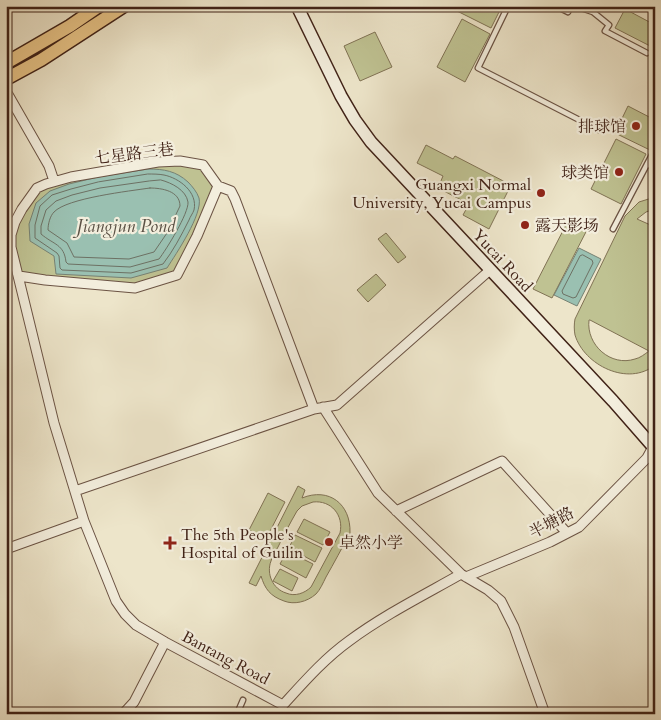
<svg xmlns="http://www.w3.org/2000/svg" width="661" height="720" font-family="Cardo,'Noto Serif SC',serif">
  <rect width="100%" height="100%" fill="#ede5ca"/>
  <filter id="stains"><feTurbulence type="fractalNoise" baseFrequency=".004" numOctaves="4"/><feColorMatrix values="0 0 0 0 .2 0 0 0 0 .09 0 0 0 0 .02 0 0 0 .5 -.17"/></filter>
  <radialGradient id="worn" r=".72"><stop offset=".6" stop-color="#630" stop-opacity="0"/><stop offset="1" stop-color="#630" stop-opacity=".3"/></radialGradient>
  <path fill="#bfc292" stroke="#807254" fill-rule="evenodd" d="M447,6H502L491,28Z
    M625,9L655,25V41L652,47L615,28Z
    M462,19L490,34L465,82L437,67Z
    M375,32L392,67L360,81L344,46Z
    M628,106L655,120V145L652,151L615,133Z
    M616,139L646,154L621,204L591,189Z
    M426,145L453,159L455,156L511,185L489,229L463,215L469,204L438,188L443,176L417,163Z
    M158,162L203,165L218,186L177,275L135,288L19,276L11,247L15,222L37,188Z
    M655,197V209L646,212L637,219L655,227V365C628,387 584,365 575,335C574,330 574,324 575,319L625,216L639,202ZM589,320H590L649,351C645,354 640,358 635,359C611,367 586,345 589,320Z
    M570,217L589,226L552,298L533,289Z
    M386,233L406,257L398,263L378,239Z
    M376,274L386,285L368,302L357,290Z
    M298,486L305,490L302,498C329,487 351,504 350,533C342,548 334,563 326,577C323,583 320,590 316,594C307,602 294,605 284,601C270,596 265,589 261,576L256,586L249,583ZM313,502C331,500 344,515 340,533L311,587C305,593 295,597 286,593C273,589 266,574 271,561C272,556 276,551 278,547C284,535 290,523 297,511L302,506Z
    M268,493L285,502L266,539L249,530Z
    M304,519L330,532L323,545L297,532Z
    M295,535L322,548L315,562L289,548Z
    M287,551L313,564L306,578L280,564Z
    M280,569L298,578L292,591L273,581Z"/>
  <path fill="#9ac0b1" stroke="#768173" d="M148,169C164,169 176,171 188,182C192,186 197,192 199,198C203,214 176,254 167,268L131,278L56,274L54,256L30,241L29,224L36,203L50,191L69,184L98,177Z
    M579,248L601,259L577,306L554,295Z"/>
  <g fill="none" stroke-linecap="round" stroke-linejoin="round">
    <path stroke="#6d7164" stroke-width="1" d="M148,174C153,174 159,174 164,175C179,178 198,192 194,210C193,213 190,217 189,220C181,236 173,251 163,264L131,273L62,270L60,268L59,256L57,253L35,238V225L40,206L52,195L71,189L98,182Z
      M161,180C172,183 186,190 188,202C189,213 166,250 159,259L130,267L68,264L66,262C64,244 54,245 41,234V226L46,210L56,201L72,195L100,188L149,181Z
      M150,188C162,188 180,191 180,206L167,233L154,252L129,259L74,257L67,243L48,230C48,224 50,216 54,212C67,198 130,191 150,188Z
      M583,255L592,260L593,263L576,297L573,298L563,294L562,291L580,256Z"/>
    <defs>
      <path id="service" d="M508,6L478,68L599,130
        M556,6L568,12L571,6
        M575,6L593,12
        M596,6L593,12L609,25L605,31L647,53
        M645,6L655,11
        M647,164L655,168
        M613,229L655,149
        M237,714L243,700"/>
      <path id="minor" d="M6,91L49,166L54,181
        M218,186L231,191L235,199L314,409
        M11,247L54,423L84,521
        M6,249L11,247V235L15,222L22,209L37,188L46,184L71,177L158,162L180,161L203,165L218,186L197,236L177,275L135,288L45,280L19,276
        M323,407L378,493L461,574L488,590L501,601L514,627L545,714
        M75,491L314,409L337,405L490,270
        M396,511L502,461L567,533
        M6,549L84,521L116,601L125,614L136,625L165,642L283,705C304,682 324,659 349,641C384,615 424,595 461,574
        M466,577L550,542L579,527L647,458L653,447
        M123,714L134,702L165,642"/>
      <path id="secondary" d="M297,6L341,96L355,120L371,142L613,401L655,449"/>
      <path id="primary" d="M6,63L70,26L99,6
        M6,79L41,60L124,6"/>
    </defs>
    <use href="#service" stroke="#6b5344" stroke-width="7"/>
    <use href="#minor" stroke="#6b5344" stroke-width="11"/>
    <use href="#secondary" stroke="#402217" stroke-width="14"/>
    <use href="#primary" stroke="#402217" stroke-width="15"/>
    <use href="#service" stroke="#f3eedd" stroke-width="4.5"/>
    <use href="#minor" stroke="#f3eedd" stroke-width="9"/>
    <use href="#secondary" stroke="#f3eedd" stroke-width="11"/>
    <use href="#primary" stroke="#e6c285" stroke-width="12"/>
  </g>
  <g fill="#8f2418" stroke="#f3eedd" stroke-width="2">
    <circle cx="636" cy="126" r="5"/>
    <circle cx="619" cy="172" r="5"/>
    <circle cx="541" cy="193" r="5"/>
    <circle cx="525" cy="225" r="5"/>
    <circle cx="329" cy="542" r="5"/>
    <path d="M167.5 535.5h5v5h5v5h-5v5h-5v-5h-5v-5h5z"/>
  </g>
  <g text-anchor="middle" stroke-width="4.5" stroke-linejoin="round" paint-order="stroke">
    <g font-size="16" fill="#402217" stroke="#f3eedd" text-anchor="end">
      <text x="626" y="132">排球馆</text>
      <text x="609" y="178">球类馆</text>
      <text x="531" y="190">Guangxi Normal<tspan x="531" dy="18">University, Yucai Campus</tspan></text>
      <text x="535" y="231" text-anchor="start">露天影场</text>
      <text x="181" y="540" text-anchor="start">The 5th People's<tspan x="181" dy="18">Hospital of Guilin</tspan></text>
      <text x="339" y="548" text-anchor="start">卓然小学</text>
    </g>
    <g font-size="16" fill="#402217" stroke="#f3eedd">
      <text transform="translate(134 153) rotate(-7)" y="6">七星路三巷</text>
      <text transform="translate(503 260) rotate(47)" y="6">Yucai Road</text>
      <text transform="translate(551 522) rotate(-28)" y="6">半塘路</text>
      <text transform="translate(226 657) rotate(28)" y="6">Bantang Road</text>
    </g>
    <g font-size="18" font-style="italic" fill="#5b5145" stroke="#f3eedd">
      <text x="126" y="232">Jiangjun Pond</text>
    </g>
  </g>
  <rect width="661" height="720" fill="none" stroke="#ede5ca" stroke-width="25"/>
  <rect x="8" y="8" width="646" height="705" fill="none" stroke="#402217" stroke-width="2.5"/>
  <rect x="12" y="12" width="636" height="695" fill="none" stroke="#402217"/>
  <rect width="100%" height="100%" filter="url(#stains)"/>
  <rect width="100%" height="100%" fill="url(#worn)"/>
</svg>
